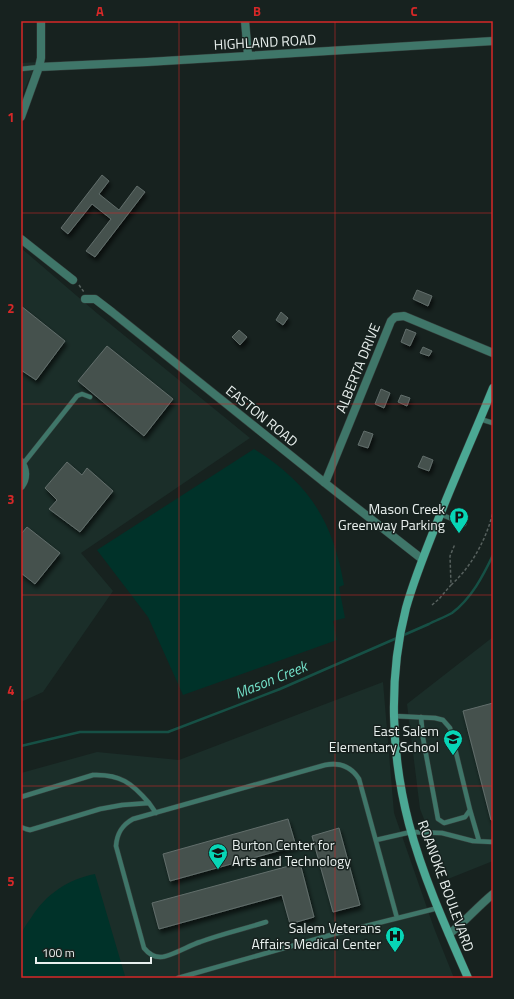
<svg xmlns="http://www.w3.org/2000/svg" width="514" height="999" font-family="'Titillium Web',sans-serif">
  <defs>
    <filter id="shadow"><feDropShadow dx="2" dy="4" stdDeviation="2" flood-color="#0009"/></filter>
  </defs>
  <rect width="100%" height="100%" fill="#17221f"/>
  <path fill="#1b2e29" d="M37,62L21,97V63Z
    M21,248L98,314L250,438L81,553L113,591L43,692L21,702Z
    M493,637V861L448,879L420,809L407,704Z
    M383,682L394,813L434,928L454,978H21V773L97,752L179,760Z"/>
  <path fill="#003229" d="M254,449C309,483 333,521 344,585L339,587L345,618L333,621L337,640L183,695L148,617L97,550Z
    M95,874L125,976L124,978H21C21,968 19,943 21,935C23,929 27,923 31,918C45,895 68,879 95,874Z"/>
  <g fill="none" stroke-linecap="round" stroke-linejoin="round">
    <path stroke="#165045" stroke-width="2.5" d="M21,746L80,732H168L280,689L429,624C437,620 445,617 452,613C471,599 483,576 493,555"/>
  </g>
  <path fill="#45514e" stroke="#626e6b" filter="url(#shadow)" d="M102,175L109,181L99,194L119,210L137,186L145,192L95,257L86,251L111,219L92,204L68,234L61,228Z
    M417,290L432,296L428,306L413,299Z
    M21,306L65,341L36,380L21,370Z
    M281,312L288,318L283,325L276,320Z
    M406,329L416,333L410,346L401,342Z
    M239,330L247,337L240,345L232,337Z
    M107,346L173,399L144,436L78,381Z
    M423,347L432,351L429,356L420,353Z
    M381,389L390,393L384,408L375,404Z
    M401,395L410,398L407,406L398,402Z
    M364,431L373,434L368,448L358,445Z
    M423,456L433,460L429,471L418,467Z
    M67,462L82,475L87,468L113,491L80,532L49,509L57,500L45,488Z
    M27,527L60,553L35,584L21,573V534Z
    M493,703V820H491L463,711Z
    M288,819L296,846L170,881L163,854Z
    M339,828L360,905L333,912L312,836Z
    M300,863L314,917L290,924L282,895L159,929L152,903Z"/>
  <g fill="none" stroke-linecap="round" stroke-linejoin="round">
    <defs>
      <path id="service" d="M21,69L39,67
        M480,419L493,423
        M23,464L77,396L82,394L90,397
        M440,514L464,524
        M394,716L435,718L443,720L450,728L470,810L465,817L444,823L438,819L423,738L421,717
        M21,797L93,775C120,774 132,783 149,803
        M470,810L479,841
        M21,827L26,829L30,830L100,809L122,805L149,803L156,813
        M376,840L411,832L442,833L473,841L493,842
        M266,922C244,929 221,934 200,942C190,945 168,958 160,957C153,957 148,953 144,948L116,846C117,833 122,825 133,819L325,765C340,762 351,766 359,779L397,918
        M178,978L334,934L438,908"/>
      <path id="minor" d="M245,21L248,55
        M39,67L147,62L493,41
        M21,117L39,67L41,58V21
        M21,239L73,280
        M85,299H95L112,312L325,483L422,559
        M21,462C26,469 27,478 21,486
        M325,483L391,321L395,317L404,316L493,353
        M449,934C465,922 477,907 493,894"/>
      <path id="secondary" d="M468,978C446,928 423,877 409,824C391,755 388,678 406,608C415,576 428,545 440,515C457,472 476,430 493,388"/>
    </defs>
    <use href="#service" stroke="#343f3c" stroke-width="5.5"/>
    <use href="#minor" stroke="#343f3c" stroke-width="9"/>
    <use href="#secondary" stroke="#343f3c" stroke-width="9"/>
    <path stroke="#57615e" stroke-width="1.5" stroke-dasharray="3 2" stroke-linecap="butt" d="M79,285L84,292
      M451,585C472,566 486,540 493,512
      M432,605L439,599L451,585L450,556L455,544"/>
    <use href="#service" stroke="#3f7669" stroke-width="4.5"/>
    <use href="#minor" stroke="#3f7669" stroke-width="8"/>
    <use href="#secondary" stroke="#4ba894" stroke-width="8"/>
  </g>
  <path fill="none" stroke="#d62828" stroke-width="1" stroke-opacity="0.55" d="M179,21V978M335,21V978M21,213H493M21,404H493M21,595H493M21,786H493"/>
  <defs>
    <symbol id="parking-pin" viewBox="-11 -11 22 30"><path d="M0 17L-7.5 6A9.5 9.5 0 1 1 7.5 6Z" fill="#07d5b6" stroke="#17221f"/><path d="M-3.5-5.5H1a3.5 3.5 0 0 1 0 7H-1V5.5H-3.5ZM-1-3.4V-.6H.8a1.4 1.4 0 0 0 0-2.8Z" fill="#111"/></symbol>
    <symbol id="school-pin" viewBox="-11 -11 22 30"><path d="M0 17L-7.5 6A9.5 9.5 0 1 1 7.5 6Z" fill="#07d5b6" stroke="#17221f"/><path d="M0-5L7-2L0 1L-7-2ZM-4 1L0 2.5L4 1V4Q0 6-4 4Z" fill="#111"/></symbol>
    <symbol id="hospital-pin" viewBox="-11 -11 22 30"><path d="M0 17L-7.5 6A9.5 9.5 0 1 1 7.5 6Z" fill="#07d5b6" stroke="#17221f"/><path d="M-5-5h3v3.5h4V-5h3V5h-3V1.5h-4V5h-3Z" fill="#111"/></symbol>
  </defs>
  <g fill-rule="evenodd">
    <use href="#parking-pin" x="448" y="506" width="22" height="30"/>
    <use href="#school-pin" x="442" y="728" width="22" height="30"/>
    <use href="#school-pin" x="207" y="842" width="22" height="30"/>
    <use href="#hospital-pin" x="384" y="925" width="22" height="30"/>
  </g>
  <g text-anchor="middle" stroke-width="3" stroke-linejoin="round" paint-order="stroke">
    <g font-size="14" fill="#e9f0ee" stroke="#17221f">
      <text transform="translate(265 42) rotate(-3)" y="5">HIGHLAND ROAD</text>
      <text transform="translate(358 368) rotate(-68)" y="5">ALBERTA DRIVE</text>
      <text transform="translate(262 416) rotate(39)" y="5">EASTON ROAD</text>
      <text transform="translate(446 886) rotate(70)" y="5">ROANOKE BOULEVARD</text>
    </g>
    <g font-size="14" fill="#e9f0ee" stroke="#17221f" text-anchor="end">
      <text x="445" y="514">Mason Creek<tspan x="445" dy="16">Greenway Parking</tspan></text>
      <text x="439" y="736">East Salem<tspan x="439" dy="16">Elementary School</tspan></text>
      <text x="232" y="850" text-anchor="start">Burton Center for<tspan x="232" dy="16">Arts and Technology</tspan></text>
      <text x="381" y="933">Salem Veterans<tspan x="381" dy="16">Affairs Medical Center</tspan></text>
    </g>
    <g font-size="15" font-style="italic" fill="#72dfc7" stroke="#17221f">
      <text transform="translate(271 680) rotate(-22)" y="5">Mason Creek</text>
    </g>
  </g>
  <rect width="514" height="999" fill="none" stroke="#17221f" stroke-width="44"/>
  <path d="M36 957v6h115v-6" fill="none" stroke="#e9f0ee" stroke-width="2"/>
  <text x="42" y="957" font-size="12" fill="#e9f0ee" stroke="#17221f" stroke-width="3" paint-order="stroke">100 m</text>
  <rect x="22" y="22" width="470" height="955" fill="none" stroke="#d62828" stroke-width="1.5"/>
  <g font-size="13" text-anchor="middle" font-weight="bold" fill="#d62828">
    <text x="100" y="16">A</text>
    <text x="257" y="16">B</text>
    <text x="414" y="16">C</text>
    <text x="11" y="122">1</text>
    <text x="11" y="313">2</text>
    <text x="11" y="504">3</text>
    <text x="11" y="695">4</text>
    <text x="11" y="886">5</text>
  </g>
</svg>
